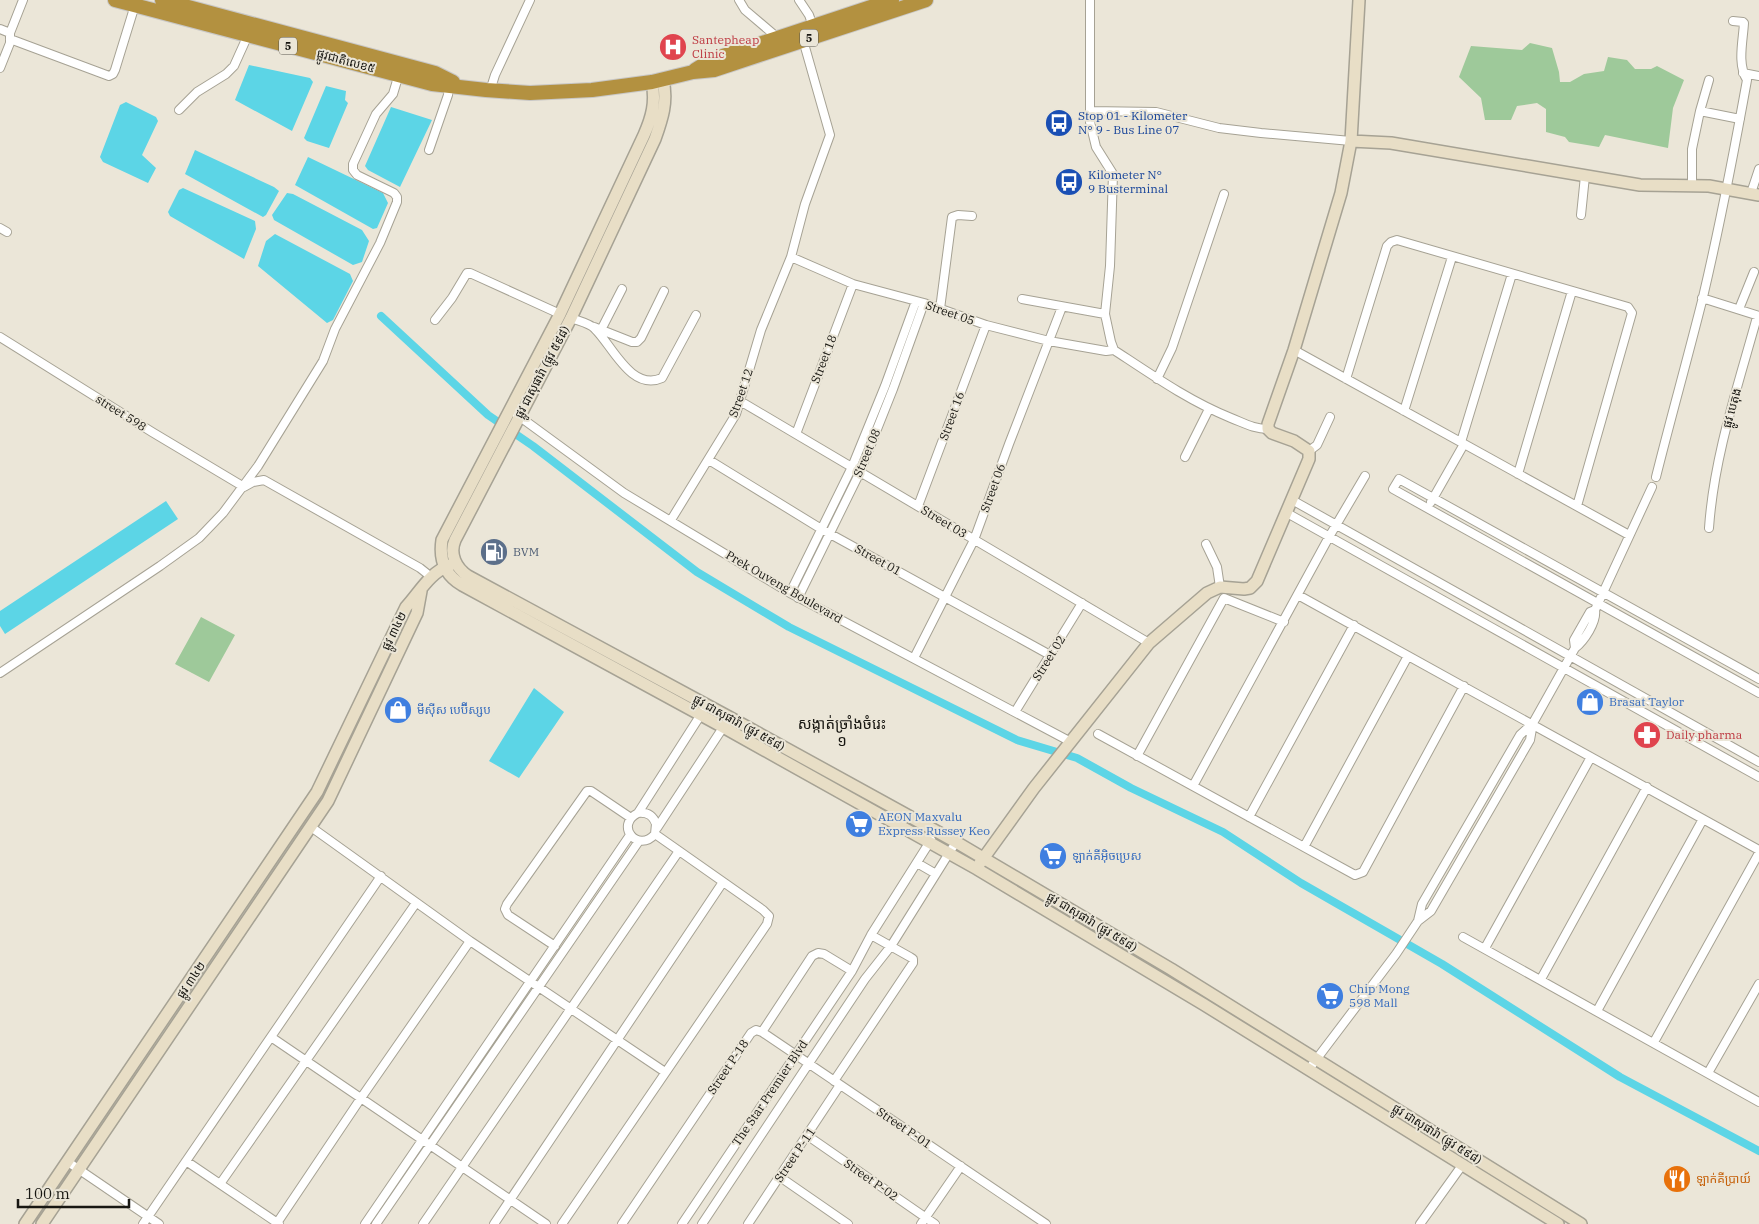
<svg xmlns="http://www.w3.org/2000/svg" width="1759" height="1224" font-family="'IBM Plex Serif','Noto Sans Khmer',serif">
  <rect width="100%" height="100%" fill="#ebe6d8"/>
  <path fill="#9ec99a" d="M1530,43L1552,48L1559,72L1560,82H1570L1584,74L1604,71L1608,57L1627,60L1635,69H1651L1657,66L1684,80L1673,108L1668,148L1605,135L1599,147L1569,142L1565,137L1546,132V109L1537,103L1517,106L1511,120H1485L1481,98L1459,77L1471,46L1522,50Z
    M201,617L235,635L209,682L175,664Z"/>
  <path fill="#5cd5e6" d="M249,65L310,78L313,82L292,131L235,100Z
    M326,86L346,91L345,100L348,103L329,148L307,141L304,138Z
    M126,102L156,117L158,121L142,155L156,168L148,183L103,162L100,157L120,105Z
    M391,107L432,120L400,187L368,170L365,166Z
    M195,150L274,187L279,191L266,215L263,217L185,174Z
    M308,157L383,193L388,203L377,228L373,229L295,185Z
    M183,188L255,221L256,229L244,259L170,216L168,212L179,190Z
    M287,193L293,194L362,230L369,241L362,262L353,265L274,220L272,215Z
    M275,234L350,274L353,281L333,320L327,323L258,266L266,241Z
    M166,501L178,519L5,634L0,626V611Z
    M534,688L564,712L519,778L489,761Z"/>
  <g fill="none" stroke-linecap="round" stroke-linejoin="round">
    <path stroke="#5cd5e6" stroke-width="8" d="M381,316L488,415L533,446L697,572L789,627L1017,740L1077,758L1131,788L1223,832L1301,883L1442,964L1620,1077L1759,1151"/>
    <defs>
      <path id="street" d="M739,0L745,10L778,38
        M799,0L809,15L813,26
        M1090,0V122L1096,147L1113,174L1110,266L1105,314L1111,342L1114,350C1152,375 1189,401 1231,418C1244,423 1254,429 1268,429
        M0,29L10,33
        M10,39L109,76L113,74L115,70L135,5
        M0,68L10,43V33L23,0
        M1743,73L1759,76
        M490,91L495,75L530,0
        M179,110L197,92L226,74L234,66L248,35
        M1090,111L1156,112L1219,128L1261,133L1351,141
        M1700,111L1740,119
        M429,150L448,95L449,85
        M1692,185V149L1700,111L1709,80
        M1751,193L1759,169
        M1581,215L1585,176
        M0,228L7,232
        M791,257L853,284L924,303L986,325L1049,341L1106,351L1114,350
        M1702,298L1759,316
        M1022,299L1105,314
        M940,309L952,217L958,215L972,216
        M1739,309L1754,272
        M571,318C578,321 590,323 595,329C612,345 631,392 662,378L696,315
        M435,320L452,298L467,273H470L560,314
        M594,327L632,342H637L641,338L664,291
        M601,330L622,289
        M0,337L152,432L244,487L253,482L264,480L420,568L430,576
        M1294,350L1629,535
        M1157,379L1172,348L1224,194
        M1346,379L1387,246L1391,242L1397,240L1628,307L1632,313L1577,506
        M740,401L1149,643
        M1404,411L1452,257
        M516,414L624,493L790,593L1071,742
        M796,434L853,284
        M1461,442L1512,274
        M1309,451L1317,445L1330,417
        M1185,457L1209,409
        M709,460L823,530L1050,655
        M1518,474L1572,291
        M1656,477C1671,417 1688,357 1703,297C1720,225 1734,152 1747,80C1737,64 1743,41 1744,23L1743,22L1733,21
        M1292,500L1759,762
        M1431,502L1464,444
        M918,506L986,325
        M1287,513L1759,777
        M671,520L736,414L761,330L791,257L805,204L830,135L803,40
        M1709,528C1714,456 1738,386 1757,317
        M1206,544L1217,567L1220,587
        M790,593L852,467L885,386L916,301
        M1298,595L1759,850
        M798,598L860,472L893,389L924,303
        M1595,610L1652,487
        M1595,610C1597,622 1584,641 1575,648L1574,640L1590,612Z
        M914,658L974,540L1009,444L1062,307
        M0,673L160,566L199,538L223,513L258,466L323,361L335,329L380,243L397,202V197L394,193L357,175L353,170V164L376,114L393,94L399,74
        M1759,679L1399,479L1393,489L1759,693
        M1015,712L1082,603
        M1098,734L1355,875L1363,872L1464,686
        M1137,756L1224,598L1284,622
        M1193,786L1329,537L1365,476
        M638,813C647,812 653,815 656,824L655,834C638,854 614,825 638,813L707,705
        M1249,817L1354,625
        M311,827L470,941L665,1072
        M657,828L726,723
        M1304,847L1408,656
        M917,863L936,874
        M1418,921L1422,904L1520,735L1533,723
        M1463,937L1759,1102
        M555,946L508,915L505,909L507,904L587,791H591L631,818
        M1485,948L1591,757
        M1541,979L1647,787
        M1597,1011L1703,819
        M762,1032L812,956L818,953L824,954L852,971
        M271,1037L546,1224
        M1654,1042L1759,853
        M1309,1069L1396,954L1418,921L1431,911L1530,740L1533,723L1575,648
        M1708,1073L1759,984
        M834,1081L913,963V959L910,957L871,935
        M808,1136L935,1224
        M186,1161L279,1224
        M68,1162L159,1224
        M780,1177L848,1224
        M220,1184L416,903
        M277,1223L361,1098L470,941
        M143,1224L381,876
        M365,1224L630,835
        M376,1224L639,841
        M423,1224L679,851
        M494,1224L723,882
        M562,1224L767,924L769,916L763,910L655,834
        M622,1224L751,1033L756,1030L762,1032L1046,1224
        M682,1224L852,971L871,935L931,840
        M702,1224L865,979L891,946L956,842
        M748,1224L840,1085
        M921,1224L961,1166
        M1420,1224L1463,1164"/>
      <path id="secondary" d="M663,80C668,102 662,119 655,139L571,318L455,540C449,554 456,568 468,576L729,717L956,842L1171,969L1581,1224
        M652,82C656,102 652,117 644,135L560,314L442,540C439,560 445,575 462,585L723,727L977,869L1203,1004L1558,1224
        M1351,141L1391,143L1640,185L1709,186L1759,195
        M980,863L1034,788L1149,643L1207,593L1220,587L1244,589L1250,588L1257,581L1309,459V451L1294,441L1272,433L1268,429V424L1294,350L1341,193L1351,141L1359,0
        M25,1224L317,792L406,607C420,592 429,573 450,565
        M42,1224L328,801L417,613L421,591"/>
      <path id="highway" d="M115,0L432,84L486,90L530,93L592,90L652,82L693,72L714,70L926,0
        M162,0L435,73L453,82
        M695,70L711,60L892,0"/>
    </defs>
    <use href="#street" stroke="#a6a294" stroke-width="10"/>
    <use href="#secondary" stroke="#a6a294" stroke-width="14"/>
    <use href="#highway" stroke="#c8c7c6" stroke-width="16"/>
    <use href="#street" stroke="#fff" stroke-width="8"/>
    <use href="#secondary" stroke="#e8dec6" stroke-width="11"/>
    <use href="#highway" stroke="#b39140" stroke-width="14"/>
  </g>
  <defs>
    <symbol id="hospital-disc" viewBox="-11 -11 22 22"><circle r="9.5" fill="#e0444e" stroke="#ebe6d8"/><path d="M-5-5h3v3.5h4V-5h3V5h-3V1.5h-4V5h-3Z" fill="#fff"/></symbol>
    <symbol id="bus-disc" viewBox="-11 -11 22 22"><circle r="9.5" fill="#1a4fb4" stroke="#ebe6d8"/><path d="M-5-6H5V4H4V6H2V4H-2V6H-4V4H-5ZM-3.5-4V0h7V-4ZM-3.5 1.2v1.5H-2V1.2ZM2 1.2v1.5H3.5V1.2Z" fill="#fff"/></symbol>
    <symbol id="fuel-disc" viewBox="-11 -11 22 22"><circle r="9.5" fill="#5c6f8a" stroke="#ebe6d8"/><path d="M-5.5-6h7V0h2V4h1.3V-2.5L3-4.5l.8-.8L6-3V5H2.5V1h-1V6h-7ZM-4.2-4.7v3.2H.2V-4.7Z" fill="#fff"/></symbol>
    <symbol id="shop-disc" viewBox="-11 -11 22 22"><circle r="9.5" fill="#3f7fe0" stroke="#ebe6d8"/><path d="M-5-2.5h2.3a2.7 3.5 0 0 1 5.4 0H5L5.5 6h-11ZM-1.5-2.5h3a1.5 2.3 0 0 0-3 0Z" fill="#fff"/></symbol>
    <symbol id="pharmacy-disc" viewBox="-11 -11 22 22"><circle r="9.5" fill="#e0444e" stroke="#ebe6d8"/><path d="M-2-6h4v4h4v4h-4v4h-4v-4h-4v-4h4Z" fill="#fff"/></symbol>
    <symbol id="supermarket-disc" viewBox="-11 -11 22 22"><circle r="9.5" fill="#3f7fe0" stroke="#ebe6d8"/><path d="M-6-5.5h2.5l.6 2H6L4.5 2H-2.5L-4.4-4H-6ZM-1.5 3.2a1.3 1.3 0 1 0 .1 0ZM3 3.2a1.3 1.3 0 1 0 .1 0Z" fill="#fff"/></symbol>
    <symbol id="restaurant-disc" viewBox="-11 -11 22 22"><circle r="9.5" fill="#e8710a" stroke="#ebe6d8"/><path d="M-5-6h1v4h1v-4h1v4h1v-4h1v5L-1.5 .5V6h-2V.5L-5-1ZM5-6V6H3V1.5H1.5Q1.5-4 5-6Z" fill="#fff"/></symbol>
  </defs>
  <g fill-rule="evenodd">
    <use href="#hospital-disc" x="657" y="31" width="32" height="32"/>
    <use href="#bus-disc" x="1043" y="107" width="32" height="32"/>
    <use href="#bus-disc" x="1053" y="166" width="32" height="32"/>
    <use href="#fuel-disc" x="478" y="536" width="32" height="32"/>
    <use href="#shop-disc" x="1574" y="686" width="32" height="32"/>
    <use href="#shop-disc" x="382" y="694" width="32" height="32"/>
    <use href="#pharmacy-disc" x="1631" y="719" width="32" height="32"/>
    <use href="#supermarket-disc" x="843" y="808" width="32" height="32"/>
    <use href="#supermarket-disc" x="1037" y="840" width="32" height="32"/>
    <use href="#supermarket-disc" x="1314" y="980" width="32" height="32"/>
    <use href="#restaurant-disc" x="1661" y="1163" width="32" height="32"/>
  </g>
  <g text-anchor="middle" stroke-width="4" stroke-linejoin="round" paint-order="stroke">
    <g fill="#ebe6d8" stroke="#57554d" stroke-width="1">
      <rect x="800" y="29.5" width="18" height="17" rx="4"/>
      <rect x="279" y="37.5" width="18" height="17" rx="4"/>
    </g>
    <g font-size="11" font-weight="bold" fill="#181712">
      <text x="809" y="42">5</text>
      <text x="288" y="50">5</text>
    </g>
    <g font-size="12" fill="#be3a42" stroke="#ebe6d8" text-anchor="start">
      <text x="692" y="44">Santepheap<tspan x="692" dy="14">Clinic</tspan></text>
      <text x="1666" y="739">Daily pharma</text>
    </g>
    <g font-size="12" fill="#181712" stroke="#ebe6d8">
      <text transform="translate(346 61) rotate(15)" y="4">ផ្លូវជាតិលេខ៥</text>
      <text transform="translate(950 313) rotate(19)" y="4">Street 05</text>
      <text transform="translate(824 359) rotate(-69)" y="4">Street 18</text>
      <text transform="translate(542 372) rotate(-62)" y="4">ផ្លូវ ជាសុផារ៉ា (ផ្លូវ ៥៩៨)</text>
      <text transform="translate(741 393) rotate(-71)" y="4">Street 12</text>
      <text transform="translate(1732 408) rotate(-75)" y="4">ផ្លូវ បេតុង</text>
      <text transform="translate(121 413) rotate(32)" y="4">street 598</text>
      <text transform="translate(952 416) rotate(-70)" y="4">Street 16</text>
      <text transform="translate(867 453) rotate(-67)" y="4">Street 08</text>
      <text transform="translate(993 488) rotate(-70)" y="4">Street 06</text>
      <text transform="translate(944 522) rotate(31)" y="4">Street 03</text>
      <text transform="translate(878 560) rotate(29)" y="4">Street 01</text>
      <text transform="translate(784 587) rotate(30)" y="4">Prek Ouveng Boulevard</text>
      <text transform="translate(394 631) rotate(-64)" y="4">ផ្លូវ ៣៤២</text>
      <text transform="translate(1049 658) rotate(-58)" y="4">Street 02</text>
      <text transform="translate(739 723) rotate(29)" y="4">ផ្លូវ ជាសុផារ៉ា (ផ្លូវ ៥៩៨)</text>
      <text transform="translate(1092 922) rotate(31)" y="4">ផ្លូវ ជាសុផារ៉ា (ផ្លូវ ៥៩៨)</text>
      <text transform="translate(191 980) rotate(-56)" y="4">ផ្លូវ ៣៤២</text>
      <text transform="translate(728 1067) rotate(-56)" y="4">Street P-18</text>
      <text transform="translate(770 1093) rotate(-56)" y="4">The Star Premier Blvd</text>
      <text transform="translate(904 1128) rotate(34)" y="4">Street P-01</text>
      <text transform="translate(1437 1134) rotate(32)" y="4">ផ្លូវ ជាសុផារ៉ា (ផ្លូវ ៥៩៨)</text>
      <text transform="translate(795 1155) rotate(-56)" y="4">Street P-11</text>
      <text transform="translate(871 1180) rotate(35)" y="4">Street P-02</text>
    </g>
    <g font-size="12" fill="#164399" stroke="#ebe6d8" text-anchor="start">
      <text x="1078" y="120">Stop 01 - Kilometer<tspan x="1078" dy="14">N° 9 - Bus Line 07</tspan></text>
      <text x="1088" y="179">Kilometer N°<tspan x="1088" dy="14">9 Busterminal</tspan></text>
    </g>
    <g font-size="12" fill="#4e5e75" stroke="#ebe6d8" text-anchor="start">
      <text x="513" y="556">BVM</text>
    </g>
    <g font-size="12" fill="#366cbe" stroke="#ebe6d8" text-anchor="start">
      <text x="1609" y="706">Brasat Taylor</text>
      <text x="417" y="714">មីសុីស បេប៊ីស្សប</text>
      <text x="878" y="821">AEON Maxvalu<tspan x="878" dy="14">Express Russey Keo</tspan></text>
      <text x="1072" y="860">ឡាក់គីអ៊ិចប្រេស</text>
      <text x="1349" y="993">Chip Mong<tspan x="1349" dy="14">598 Mall</tspan></text>
    </g>
    <g font-size="12" fill="#c56008" stroke="#ebe6d8" text-anchor="start">
      <text x="1696" y="1183">ឡាក់គីប្រាយ៍</text>
    </g>
    <g font-size="15" fill="#181712" stroke="#ebe6d8">
      <text x="842" y="729">សង្កាត់ច្រាំងចំរេះ<tspan x="842" dy="17">១</tspan></text>
    </g>
  </g>
  <path d="M18 1199v8h111v-8" fill="none" stroke="#181712" stroke-width="2.5"/>
  <text x="25" y="1199" font-size="15" fill="#181712" stroke="#ebe6d8" stroke-width="4" paint-order="stroke">100 m</text>
</svg>
